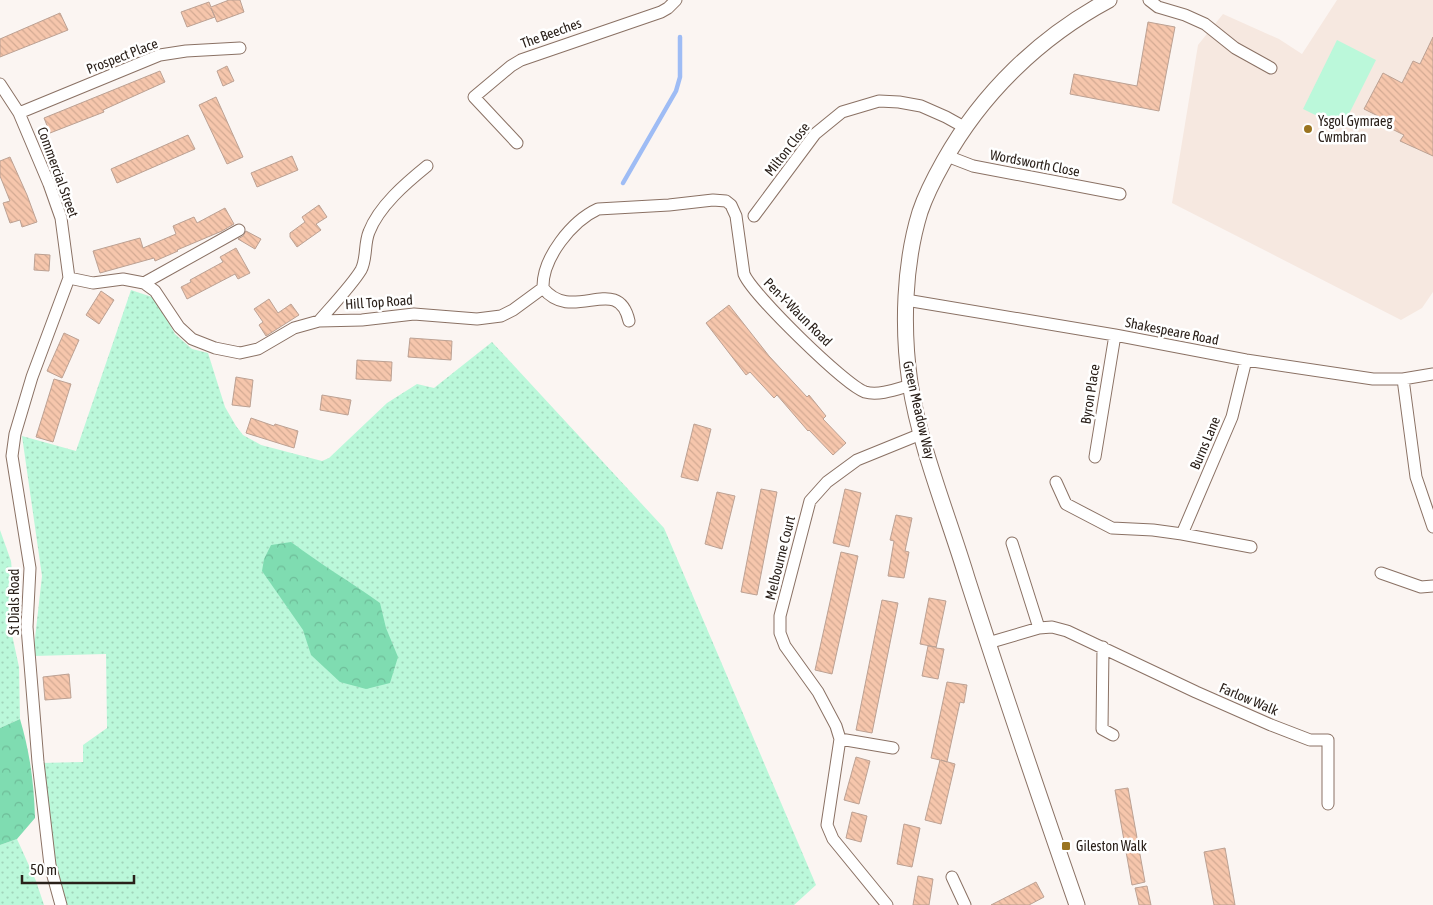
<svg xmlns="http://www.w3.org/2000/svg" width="1433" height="905" font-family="'Asap Condensed',sans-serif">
  <defs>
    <pattern id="grass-dots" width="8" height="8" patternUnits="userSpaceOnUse" patternTransform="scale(1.25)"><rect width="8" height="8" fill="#bbf8da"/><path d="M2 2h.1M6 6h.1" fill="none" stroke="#a1d4ba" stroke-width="1.8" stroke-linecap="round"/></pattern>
    <pattern id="forest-crowns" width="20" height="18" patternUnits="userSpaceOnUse" patternTransform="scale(1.25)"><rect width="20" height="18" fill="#7fdcb1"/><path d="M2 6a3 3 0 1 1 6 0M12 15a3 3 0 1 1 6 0" fill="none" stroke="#6ebc98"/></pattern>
    <pattern id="building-back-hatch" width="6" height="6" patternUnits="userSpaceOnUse" patternTransform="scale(1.25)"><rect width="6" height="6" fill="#f6c6ac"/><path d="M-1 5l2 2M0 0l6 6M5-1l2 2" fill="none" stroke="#d3aa93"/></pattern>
  </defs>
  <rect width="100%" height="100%" fill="#fbf5f2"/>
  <path fill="#f6e8e0" d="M1337,0H1433V292L1422,308L1401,320L1172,203L1198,45L1223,14L1279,39L1302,54Z"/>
  <path fill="url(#grass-dots)" d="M131,290L152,297L158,303L175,334L192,349L208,353L225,407L236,426L243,435L261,445L322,461L329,458L387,403L417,384L434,388L492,342L664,528L816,885L794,905H65L53,855L41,763L83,762V745L107,728L106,654L33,656L42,576L22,436L76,451Z
    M0,530L11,561L14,593L11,630L19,667L20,719L0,728Z
    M17,839L36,881L44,905H0V845Z"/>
  <path fill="url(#forest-crowns)" d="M291,542C320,564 351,582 380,603L386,628L398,657L390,683L366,689L340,682L311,655L303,630L262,571L264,559L271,545Z
    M20,719C30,753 34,783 35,818L17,839L0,845V728Z"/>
  <path fill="#bbf8da" d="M1337,40L1376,60L1342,128L1303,109Z"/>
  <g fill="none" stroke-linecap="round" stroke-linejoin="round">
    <path stroke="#9ebcf5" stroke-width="4.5" d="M623,183L676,91L680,77V37"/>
  </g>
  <path fill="url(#building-back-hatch)" stroke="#bca193" d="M229,0H240L244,12L217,22L211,8L215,17L187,27L181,12L209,2L211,7Z
    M60,13L68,30L0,57V39Z
    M1148,22L1175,27L1159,111L1070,94L1074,74L1137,86Z
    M1433,37V156L1400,141L1404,135L1382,124L1384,119L1364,109L1383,73L1402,83L1413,61L1420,64Z
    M227,66L234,81L223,86L217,71Z
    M160,71L165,82L103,110L104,112L50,133L44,118Z
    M216,97L243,157L227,164L199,105Z
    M188,135L195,149L117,183L111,169Z
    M292,156L298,170L257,187L251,173Z
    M10,157L27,195L37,222L22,227L20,220L10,223L3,203L10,201L0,176V161Z
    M319,205L327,217L316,224L321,230L297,247L290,237V233L305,222L302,217Z
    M225,208L234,224L222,231L177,250L178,251L155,261L154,258L100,273L93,251L140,238L143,248L176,234L173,226L194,217L197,223Z
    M246,231L261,239L255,249L238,239L243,236Z
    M236,248L250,273L238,279L235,274L187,299L181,287L191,282L190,280L223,262L220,257Z
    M35,254L50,255L49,271L34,270Z
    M101,291L114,300L99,324L86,315Z
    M269,299L278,313L291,304L299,315L266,336L259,325L263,322L254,309Z
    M729,305L769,356L807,397L809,395L826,416L823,419L846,443L833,455L809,430L808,431L777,395L774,398L750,372L746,375L706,323Z
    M64,333L79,340L62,378L47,371Z
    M410,338L452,341L451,360L408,357Z
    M357,360L392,362L391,381L356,379Z
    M236,377L253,380L250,407L232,405Z
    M54,379L71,384L53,442L36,437Z
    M322,395L351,400L348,415L320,410Z
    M251,418L274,426L275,424L298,431L294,448L246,433Z
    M694,424L711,429L698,481L681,477Z
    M761,489L777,492L757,595L741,592Z
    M845,489L861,493L849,547L833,543Z
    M717,492L735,496L722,549L705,544Z
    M896,515L912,518L905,551L909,552L904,578L888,576L894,541L890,540Z
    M841,552L858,556L832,674L815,670Z
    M929,598L946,601L936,648L944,649L938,679L922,676L928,646L936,647L920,644Z
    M882,600L898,603L872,733L856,730Z
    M69,674L71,698L45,700L43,677Z
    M947,682L967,685L964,703L960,702L947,762L941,760L955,764L941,824L925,820L940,760L931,758Z
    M856,757L870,761L859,804L844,800Z
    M1128,788L1145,882L1132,885L1115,790Z
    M852,812L867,816L861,842L846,838Z
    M904,824L920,828L912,867L897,864Z
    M1225,848L1235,905H1214L1204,852Z
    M918,876L933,879L929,905H913Z
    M1036,882L1044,897L1029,905H991Z
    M1147,886L1151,905H1139L1135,888Z"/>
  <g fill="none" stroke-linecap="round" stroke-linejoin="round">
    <defs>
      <path id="minor" d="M1149,0L1158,7L1185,15L1205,24L1235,48L1271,68
        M0,84L19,113L49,184L61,218L69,278L32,377L15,434L12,456L30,568L27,627L38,762L50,865L61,905
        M19,113L160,55L186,51L240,48
        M517,143L474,97L511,66L521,60L661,12L668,8L676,0
        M947,156L973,166L1120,194
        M754,216L815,134L842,112L879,101L899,102L921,106L946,117L964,127
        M69,278L93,283L123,279L144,283L155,291L179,327L192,339L215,348L240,353L258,349L294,328L319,321L362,320L414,314L477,319L501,316L513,310L543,288
        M144,283L239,230
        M543,288C542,258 572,221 598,209L669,205L713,200L726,201L731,205L736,216L744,274C752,294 845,385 865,392C879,396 897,389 911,385
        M543,288C572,325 618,272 629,321
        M906,300L1115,335L1246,360L1373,379H1403L1433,374
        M319,321C331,307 352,285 361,270C367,259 364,244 369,232C379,206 406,183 427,166
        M1403,379L1416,477L1433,527
        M1095,457L1115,335
        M1056,482L1066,504L1112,528L1153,530L1182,534L1232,417L1246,360
        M1182,534L1251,547
        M1012,543L1039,628
        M1381,573L1421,587L1433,586
        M988,643L1039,628L1052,627L1067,631L1196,692L1271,725L1310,740H1328V804
        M1103,647L1102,729L1113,735
        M840,739L893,748
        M952,877L965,905
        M887,905L833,839L827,825L840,739L836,726L818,692L785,646L780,633V616L810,501L827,482L857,460L921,434"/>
      <path id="tertiary" d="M1077,905C1039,796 1002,687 967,578C948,515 920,448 910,383C902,328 904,264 920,212C926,194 935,177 944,161C982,93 1040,37 1109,0"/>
    </defs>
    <use href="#minor" stroke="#8a7164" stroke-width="13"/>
    <use href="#tertiary" stroke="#8a7164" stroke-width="17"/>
    <use href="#minor" stroke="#fff" stroke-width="11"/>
    <use href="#tertiary" stroke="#fff" stroke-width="15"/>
  </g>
  <g fill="#9a7420" stroke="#fff" stroke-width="2">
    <circle cx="1308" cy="129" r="5"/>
    <rect x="1061" y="841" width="10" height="10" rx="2.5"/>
  </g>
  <g text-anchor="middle" stroke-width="5" stroke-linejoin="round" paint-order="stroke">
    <g font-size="14" fill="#2a201a" stroke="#fff">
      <text transform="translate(551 33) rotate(-20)" y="5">The Beeches</text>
      <text transform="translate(122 56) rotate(-21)" y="5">Prospect Place</text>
      <text transform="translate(787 149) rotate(-52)" y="5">Milton Close</text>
      <text transform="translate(1035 163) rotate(11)" y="5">Wordsworth Close</text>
      <text transform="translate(58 172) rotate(70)" y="5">Commercial Street</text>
      <text transform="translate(379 302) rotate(-4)" y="5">Hill Top Road</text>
      <text transform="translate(798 312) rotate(45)" y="5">Pen-Y-Waun Road</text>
      <text transform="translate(1172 331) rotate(11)" y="5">Shakespeare Road</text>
      <text transform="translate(1090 394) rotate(-81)" y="5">Byron Place</text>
      <text transform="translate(919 410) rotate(77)" y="5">Green Meadow Way</text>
      <text transform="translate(1205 443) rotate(-67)" y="5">Burns Lane</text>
      <text transform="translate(780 558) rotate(-76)" y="5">Melbourne Court</text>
      <text transform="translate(14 602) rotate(-90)" y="5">St Dials Road</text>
      <text transform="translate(1249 699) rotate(23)" y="5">Farlow Walk</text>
    </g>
    <g font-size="14" fill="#2a201a" stroke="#fff" text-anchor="start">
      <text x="1318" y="126">Ysgol Gymraeg<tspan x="1318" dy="16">Cwmbran</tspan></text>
      <text x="1076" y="851">Gileston Walk</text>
    </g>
  </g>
  <path d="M22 875v8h112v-8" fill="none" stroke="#2a201a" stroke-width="2.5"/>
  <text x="30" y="875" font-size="15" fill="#2a201a" stroke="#ffffff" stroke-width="4" paint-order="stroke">50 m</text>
</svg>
